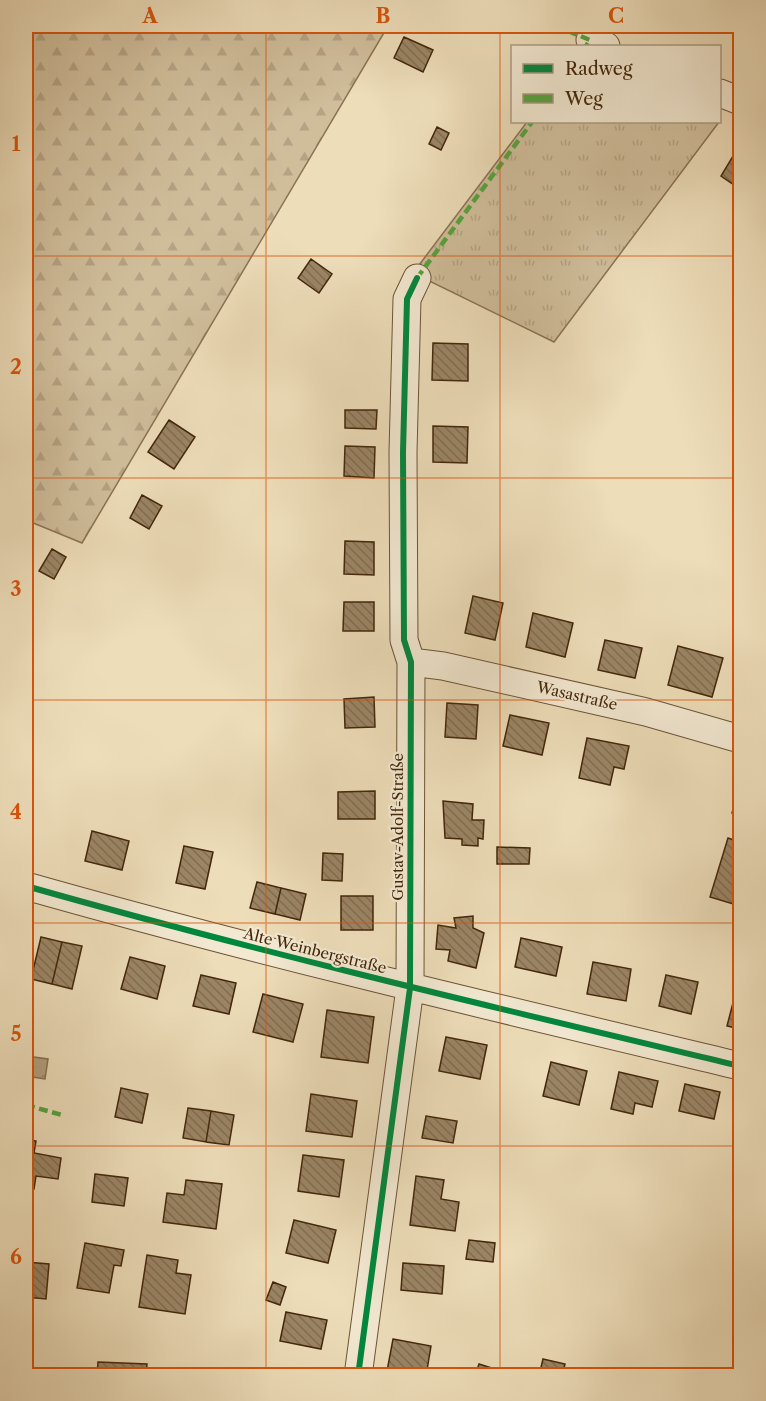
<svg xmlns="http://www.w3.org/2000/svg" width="766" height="1401" font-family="'Libre Caslon Text',serif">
  <defs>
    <pattern id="grass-tufts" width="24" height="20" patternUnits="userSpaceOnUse" patternTransform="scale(1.5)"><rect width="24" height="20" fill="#d0be9b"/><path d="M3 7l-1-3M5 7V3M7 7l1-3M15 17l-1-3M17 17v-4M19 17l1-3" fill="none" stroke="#b4a384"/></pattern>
    <pattern id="forest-firs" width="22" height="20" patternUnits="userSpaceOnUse" patternTransform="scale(1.5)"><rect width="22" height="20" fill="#d0be9b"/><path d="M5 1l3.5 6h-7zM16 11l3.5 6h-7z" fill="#b4a384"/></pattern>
    <pattern id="water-ripples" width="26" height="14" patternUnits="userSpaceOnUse" patternTransform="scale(1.5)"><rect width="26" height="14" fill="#b39f7e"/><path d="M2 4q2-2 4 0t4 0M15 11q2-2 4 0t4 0" fill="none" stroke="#938165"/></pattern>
    <pattern id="building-back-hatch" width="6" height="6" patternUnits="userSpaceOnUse" patternTransform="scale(1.5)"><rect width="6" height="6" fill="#9b8565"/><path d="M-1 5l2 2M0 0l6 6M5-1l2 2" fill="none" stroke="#806d51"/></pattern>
  </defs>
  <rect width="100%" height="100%" fill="#edddb9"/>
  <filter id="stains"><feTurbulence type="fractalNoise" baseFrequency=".00333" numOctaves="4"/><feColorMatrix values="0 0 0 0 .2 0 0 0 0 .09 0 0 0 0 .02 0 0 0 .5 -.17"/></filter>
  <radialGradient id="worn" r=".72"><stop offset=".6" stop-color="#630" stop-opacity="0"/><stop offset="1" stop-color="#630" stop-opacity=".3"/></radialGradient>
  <path fill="url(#grass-tufts)" stroke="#8a7253" stroke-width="1.5" d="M527,122H719L554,342L413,273Z"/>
  <path fill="url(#forest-firs)" stroke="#8a7253" stroke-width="1.5" d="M26,26H388L82,543L26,520Z"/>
  <path fill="url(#water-ripples)" stroke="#866f50" stroke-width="1.5" d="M26,1056L48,1059L45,1079L26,1076Z"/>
  <path fill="url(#building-back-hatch)" stroke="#43260b" stroke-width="1.5" d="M404,37L433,50L423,72L394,58Z
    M437,127L449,133L441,150L429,144Z
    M733,156L740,161V189L721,176Z
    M311,259L332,274L319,293L298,278Z
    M433,343L468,344V381L432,380Z
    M345,410H377L376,429L345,428Z
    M169,420L195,437L174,469L148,452Z
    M433,426L468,427L467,463L433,462Z
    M345,446L375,447L374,478L344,476Z
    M142,495L162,506L149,529L130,518Z
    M345,541L374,542V575L344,574Z
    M52,549L66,557L54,579L39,571Z
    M473,596L503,603L495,640L465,633Z
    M344,602H374V631H343Z
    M533,613L573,623L565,657L526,647Z
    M605,640L642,648L635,678L598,670Z
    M678,646L723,658L712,697L668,685Z
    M374,697L375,727L345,728L344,699Z
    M447,703L478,705L476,739L445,737Z
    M510,715L549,723L542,755L503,746Z
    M587,738L629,746L624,769L614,767L610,785L579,778Z
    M740,785V816L732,813Z
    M375,791V819H338V792Z
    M443,801L473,804L472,820H484L483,839L478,838V846L462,845V839L445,838Z
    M92,831L129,841L122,870L85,861Z
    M728,838L740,842V906L710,897Z
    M184,846L213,852L205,889L176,883Z
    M497,847L530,848L529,864H497Z
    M323,853L343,854L342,881L322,880Z
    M257,882L281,888L275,914L250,908Z
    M281,888L306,894L300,920L275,914Z
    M341,896H373V930H341Z
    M473,916V928L484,933L476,968L448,961L450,950L436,949L438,925L456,928L454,918Z
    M41,937L62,942L52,984L31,979Z
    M521,938L562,947L556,976L515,967Z
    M62,942L82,946L72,989L52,984Z
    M130,957L165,966L157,999L121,989Z
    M593,962L631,969L626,1001L587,994Z
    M201,975L236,983L229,1014L193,1006Z
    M666,975L698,982L691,1014L659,1006Z
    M263,994L303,1004L293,1042L253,1032Z
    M734,999L740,1001V1029L727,1026Z
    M327,1010L374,1017L368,1063L321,1057Z
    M446,1037L487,1045L480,1079L439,1071Z
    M551,1062L587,1071L579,1105L543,1096Z
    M619,1072L658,1081L652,1107L635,1103L633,1114L611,1109Z
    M685,1084L720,1092L714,1119L679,1111Z
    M121,1088L148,1094L142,1123L115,1117Z
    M311,1094L357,1101L352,1137L306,1131Z
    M188,1108L211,1111L206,1142L183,1138Z
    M211,1111L234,1115L229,1145L206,1142Z
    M426,1116L457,1121L453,1143L422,1138Z
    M740,1117V1139L735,1138Z
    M26,1139L36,1141L34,1153L61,1158L58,1179L36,1176L34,1189L26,1188Z
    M303,1155L344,1160L339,1197L298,1191Z
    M95,1174L128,1178L124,1206L92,1202Z
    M416,1176L444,1180L441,1199L459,1202L455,1231L410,1225Z
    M186,1180L222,1184L216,1229L163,1222L167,1193L184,1195Z
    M294,1220L336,1230L328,1263L286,1253Z
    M469,1240L495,1243L493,1262L466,1259Z
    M85,1243L124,1250L121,1266L114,1265L109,1293L77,1288Z
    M147,1255L178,1260L176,1273L191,1275L185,1314L139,1307Z
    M26,1262L49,1264L46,1299L26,1297Z
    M403,1263L444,1266L442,1294L401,1290Z
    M273,1282L286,1287L280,1305L266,1300Z
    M286,1312L327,1320L321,1349L280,1341Z
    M393,1339L431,1346L426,1376L387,1371Z
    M543,1359L565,1364L562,1376H539Z
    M98,1362L147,1364L146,1376H97Z
    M479,1364L514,1375V1376H475Z"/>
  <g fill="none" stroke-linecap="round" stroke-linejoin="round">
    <defs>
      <path id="minor" d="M590,40L606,46
        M720,93L740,101
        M411,662L443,666L646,712L740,739
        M26,886C262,953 501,1009 740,1066
        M358,1376L410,988L411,662L404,640L403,452L407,299L417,278"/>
    </defs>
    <use href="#minor" stroke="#6e5436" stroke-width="29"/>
    <use href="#minor" stroke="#f3e9d2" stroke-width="27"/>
    <path stroke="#55a33e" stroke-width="4.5" stroke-dasharray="9 4.5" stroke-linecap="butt" d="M556,26L590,40L586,46
      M417,278L532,122
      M26,1105L62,1115"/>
    <defs>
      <path id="cycleway" d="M26,886C262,953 501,1009 740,1066
        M358,1376L410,988L411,662L404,640L403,452L407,299L417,278"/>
    </defs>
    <use href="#cycleway" stroke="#f3e9d2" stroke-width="10"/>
    <use href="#cycleway" stroke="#00873e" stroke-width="6"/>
  </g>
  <path fill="none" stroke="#d8540c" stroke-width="1.5" stroke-opacity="0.55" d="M266,26V1376M500,26V1376M26,256H740M26,478H740M26,700H740M26,923H740M26,1146H740"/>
  <g text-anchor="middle" stroke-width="4.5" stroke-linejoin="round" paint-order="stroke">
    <g font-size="15" fill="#43260b" stroke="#f3e9d2">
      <text transform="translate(577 696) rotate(13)" y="5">Wasastraße</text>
      <text transform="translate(398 827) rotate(-90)" y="5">Gustav-Adolf-Straße</text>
      <text transform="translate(315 951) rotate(14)" y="5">Alte Weinbergstraße</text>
    </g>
  </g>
  <rect width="766" height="1401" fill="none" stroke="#edddb9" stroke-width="66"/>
  <rect x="511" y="45" width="210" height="78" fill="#f3e9d2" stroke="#ad9b82" stroke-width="1.5"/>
  <rect x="523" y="64" width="30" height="9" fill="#00873e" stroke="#ad9b82" stroke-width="1.5"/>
  <text x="565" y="75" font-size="18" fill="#43260b">Radweg</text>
  <rect x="523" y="94" width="30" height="9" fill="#55a33e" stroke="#ad9b82" stroke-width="1.5"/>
  <text x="565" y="105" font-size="18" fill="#43260b">Weg</text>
  <rect x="33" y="33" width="700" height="1335" fill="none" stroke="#d8540c" stroke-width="2"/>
  <g font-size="20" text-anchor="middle" font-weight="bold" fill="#d8540c">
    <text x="150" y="23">A</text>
    <text x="383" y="23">B</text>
    <text x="616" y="23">C</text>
    <text x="16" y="151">1</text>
    <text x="16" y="374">2</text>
    <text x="16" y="596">3</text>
    <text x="16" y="819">4</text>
    <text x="16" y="1041">5</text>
    <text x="16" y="1264">6</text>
  </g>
  <rect width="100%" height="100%" filter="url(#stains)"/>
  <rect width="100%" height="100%" fill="url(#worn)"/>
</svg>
